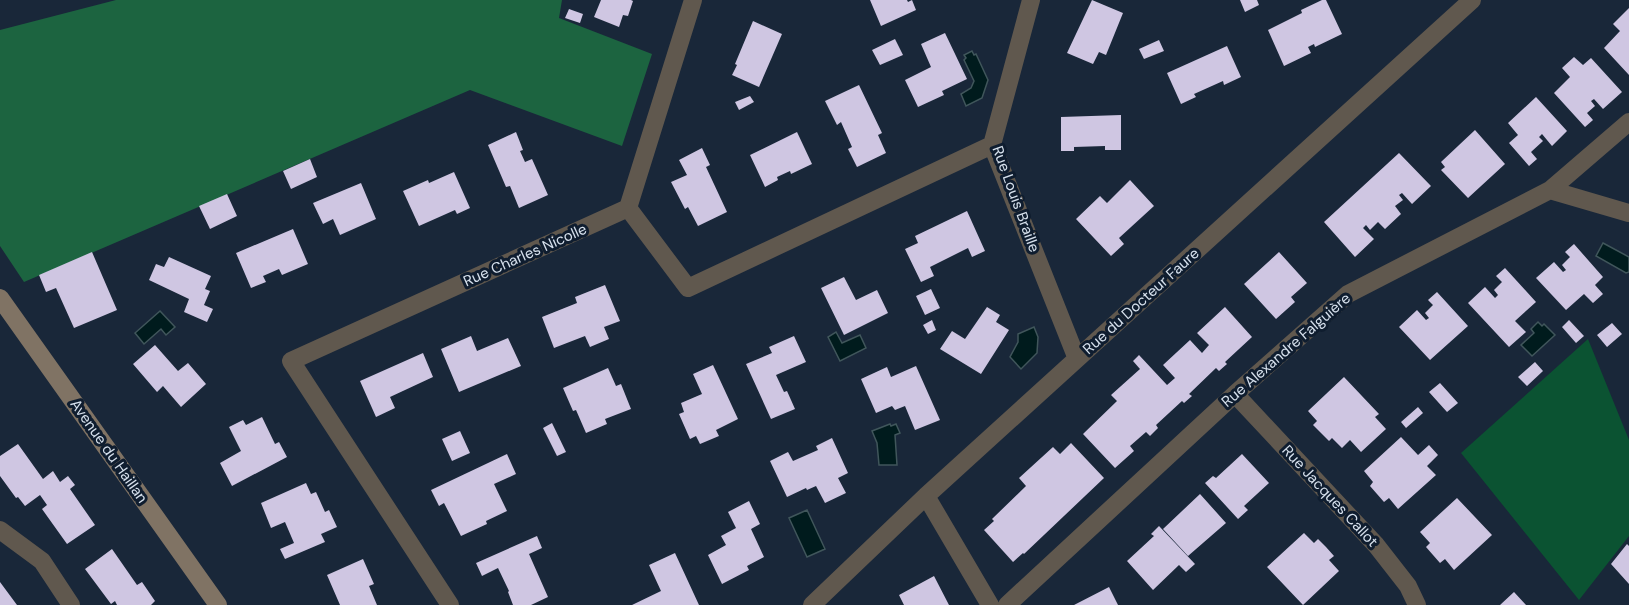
<svg xmlns="http://www.w3.org/2000/svg" width="1629" height="605" font-family="'DM Sans',sans-serif">
  <rect width="100%" height="100%" fill="#192739"/>
  <path fill="#0b5332" d="M1588,339L1629,440V536L1579,600L1461,453Z"/>
  <path fill="#1c6440" d="M116,0H562L559,18L652,54L622,146L470,90L24,282L0,246V30Z"/>
  <path fill="#001b1d" stroke="#40565b" stroke-width="1.5" d="M972,51L974,55L976,54L988,80L982,98L966,106L961,94L971,88L974,81L964,60L966,58L964,55Z
    M1603,243L1629,257V272L1626,273L1596,256Z
    M160,311L175,327L166,335L161,329L144,344L135,333Z
    M1538,322L1542,326L1544,324L1555,335L1532,356L1521,345L1534,333L1531,329Z
    M1034,327L1038,337L1037,353L1021,369L1010,357L1018,342V334Z
    M836,332L842,343L860,335L866,348L840,361L828,337Z
    M890,424L891,426L896,424L900,433L895,435L897,465H879L877,443L872,431Z
    M807,510L825,549L807,557L789,518Z"/>
  <path fill="#cfc6e2" d="M601,0H631L633,1L628,16L623,15L619,27L594,17Z
    M870,0H907L908,2L912,0L916,10L881,26Z
    M1092,0L1123,13L1106,55L1099,52L1093,64L1067,53Z
    M1240,0H1257L1259,5L1245,12Z
    M1322,0H1326L1342,34L1315,47L1314,44L1308,47L1311,53L1284,66L1268,30L1302,13L1301,10Z
    M1629,8V75L1604,48L1620,31L1613,24Z
    M569,9L583,14L580,23L565,18Z
    M753,21L782,34L759,87L732,75L737,65L735,64Z
    M945,33L967,79L942,91L944,95L918,107L905,80L931,67L921,44Z
    M895,39L903,55L880,65L872,50Z
    M1159,40L1164,51L1144,59L1139,49Z
    M1227,46L1241,77L1224,85L1223,81L1194,94L1196,97L1181,104L1167,73Z
    M1574,57L1583,65L1591,58L1622,92L1603,109L1594,99L1591,101L1595,106L1587,113L1593,120L1585,127L1554,93L1570,77L1562,68Z
    M859,85L882,133L878,135L886,153L857,167L848,149L852,147L841,122L837,125L825,101Z
    M750,96L754,102L739,110L735,102Z
    M1536,97L1567,131L1552,146L1542,134L1539,137L1543,141L1531,152L1537,159L1529,166L1509,143L1518,135L1508,123Z
    M1121,115V150H1105V146L1074,147V151H1061V117Z
    M1475,130L1505,164L1468,198L1441,170L1445,167L1441,162Z
    M516,132L523,150L520,151L525,162L532,159L548,195L519,208L510,186L506,187L488,145Z
    M797,132L812,164L791,174L790,171L777,177L778,180L765,187L750,155Z
    M702,148L710,165L706,167L727,212L698,226L688,207L685,209L671,182L687,175L679,160Z
    M1399,153L1431,186L1412,204L1402,193L1399,195L1403,200L1395,206L1401,214L1385,229L1378,222L1370,230L1366,225L1363,228L1374,239L1355,257L1324,222Z
    M310,159L317,177L291,189L283,171Z
    M454,172L470,208L457,214L455,210L419,226L403,191L428,180L429,183Z
    M1130,180L1154,206L1119,238L1124,244L1111,256L1076,219L1100,196L1107,203Z
    M361,183L376,219L340,235L333,219L323,224L313,203Z
    M227,194L237,216L210,229L199,206Z
    M967,211L985,251L972,257L968,248L930,267L934,276L921,282L905,249L918,243L915,236Z
    M293,229L308,264L282,275L279,269L263,276L266,282L251,288L236,253Z
    M1574,244L1603,277L1595,285L1603,294L1593,303L1584,294L1566,310L1536,278L1554,262L1563,272L1566,270L1562,265L1570,257L1565,252Z
    M92,252L117,310L74,328L56,288L46,292L39,275Z
    M1279,252L1307,283L1291,297L1295,302L1276,319L1244,284Z
    M169,257L211,276L205,289L210,291L204,305L213,309L207,322L184,312L189,299L149,280L156,264L164,267Z
    M1505,268L1536,302L1515,321L1526,332L1509,347L1468,303L1485,287L1495,298L1498,295L1494,290L1502,282L1496,276Z
    M844,277L856,300L877,290L888,313L844,335L821,288Z
    M605,285L620,321L604,327L609,339L590,347L585,336L554,348L542,317L577,303L575,297Z
    M931,289L940,308L925,315L916,296Z
    M1437,292L1468,326L1430,360L1399,327L1417,310L1426,320L1429,318L1425,313L1433,305L1428,300Z
    M987,307L1000,315L996,322L1009,330L981,374L940,349L952,331L965,339Z
    M1225,307L1252,337L1225,362L1227,364L1219,371L1216,368L1189,394L1192,396L1184,403L1182,401L1156,425L1158,428L1150,436L1146,432L1130,446L1134,451L1115,468L1083,434L1117,401L1111,395L1140,369L1133,361L1139,355L1167,385L1175,378L1163,365L1190,340L1202,353L1209,345L1197,333Z
    M932,320L936,330L928,334L923,325Z
    M1569,320L1584,336L1576,343L1562,327Z
    M1612,323L1622,334L1607,347L1597,335Z
    M471,336L477,351L508,338L521,366L459,392L441,349Z
    M794,336L806,362L776,375L784,392L787,391L795,409L771,419L746,364L772,353L769,347Z
    M155,345L178,371L188,363L206,384L181,407L163,386L157,392L133,364Z
    M423,353L433,377L390,397L395,408L376,417L360,381Z
    M1535,362L1543,371L1527,386L1518,377Z
    M713,365L738,419L716,430L719,436L700,444L696,436L690,439L679,414L684,412L681,403L702,394L693,374Z
    M916,366L940,420L915,430L905,406L895,410L892,406L876,413L861,379L887,367L891,377Z
    M608,368L616,386L621,384L631,409L605,419L607,424L586,433L576,410L573,411L563,388Z
    M1344,377L1379,414L1375,417L1386,429L1361,452L1350,440L1342,448L1332,438L1329,441L1313,425L1317,421L1308,411Z
    M1440,383L1458,403L1447,412L1429,392Z
    M1418,407L1423,413L1406,428L1401,422Z
    M262,417L275,444L279,442L287,457L232,486L220,463L241,451L229,427L243,420L246,425Z
    M552,423L566,452L557,456L543,428Z
    M460,431L470,453L452,461L442,439Z
    M1401,437L1418,455L1429,445L1438,455L1427,466L1436,475L1398,509L1389,498L1384,502L1370,486L1373,482L1364,471Z
    M832,438L848,473L838,478L846,493L825,503L816,486L807,490L806,488L787,497L770,461L788,452L793,461L818,450L816,446Z
    M1071,443L1104,478L1024,554L1023,553L1013,562L984,530L994,521L992,519L1026,486L1019,478L1053,447L1060,454Z
    M18,444L43,479L53,471L60,482L68,476L75,485L70,489L95,525L67,544L42,509L47,505L40,495L25,506L18,497L16,498L0,476V456Z
    M507,454L516,474L494,484L507,511L486,521L487,524L461,536L444,503L439,506L431,490Z
    M1242,454L1269,483L1244,506L1248,510L1238,519L1205,483L1213,476L1216,478Z
    M306,483L311,494L316,492L325,512L329,510L337,527L321,534L325,542L285,559L280,549L294,543L285,522L271,528L261,503Z
    M1200,494L1226,523L1188,556L1163,529Z
    M1457,498L1492,535L1454,570L1445,559L1440,563L1426,547L1430,543L1420,532Z
    M749,501L760,524L751,529L764,557L747,566L749,570L722,584L708,555L726,545L721,536L736,528L728,512Z
    M1159,526L1195,564L1186,572L1179,565L1153,590L1127,561L1154,536L1151,534Z
    M1304,533L1314,543L1318,539L1326,547L1334,556L1329,560L1339,571L1303,605L1267,567Z
    M537,536L542,548L529,554L548,597L531,605H513L508,592L509,591L498,568L482,576L476,563Z
    M1627,544L1629,546V584L1611,564Z
    M112,549L137,585L142,582L155,601L151,605H117L115,601L111,604L85,569Z
    M675,553L699,605H632L661,591L649,565Z
    M363,559L374,584L369,586L377,605H340L327,575Z
    M934,576L949,605H904L899,595Z
    M0,582L17,605H0Z
    M1109,587L1118,605H1074Z
    M1514,592L1526,605H1500Z"/>
  <g fill="none" stroke-linecap="round" stroke-linejoin="round">
    <path stroke="#60584e" stroke-width="18" d="M1031,0L992,145L1077,359
      M1550,190L1629,213
      M628,208L693,0
      M1235,394L1376,545L1408,586L1417,605
      M926,496L990,605
      M0,530L42,561L71,605
      M450,605L291,361L628,208L688,288L992,145
      M812,605L926,496L1472,0
      M1007,605L1235,394L1348,294L1550,190L1629,122"/>
    <path stroke="#807364" stroke-width="18" d="M0,298L218,605"/>
  </g>
  <g text-anchor="middle" stroke-width="6" stroke-linejoin="round" paint-order="stroke">
    <g font-size="15" fill="#d7e1ed" stroke="#0f1d2f">
      <text transform="translate(1016 199) rotate(70)" y="5">Rue Louis Braille</text>
      <text transform="translate(525 255) rotate(-24)" y="5">Rue Charles Nicolle</text>
      <text transform="translate(1141 301) rotate(-42)" y="5">Rue du Docteur Faure</text>
      <text transform="translate(1286 350) rotate(-41)" y="5">Rue Alexandre Falguière</text>
      <text transform="translate(109 451) rotate(55)" y="5">Avenue du Haillan</text>
      <text transform="translate(1330 496) rotate(47)" y="5">Rue Jacques Callot</text>
    </g>
  </g>
</svg>
